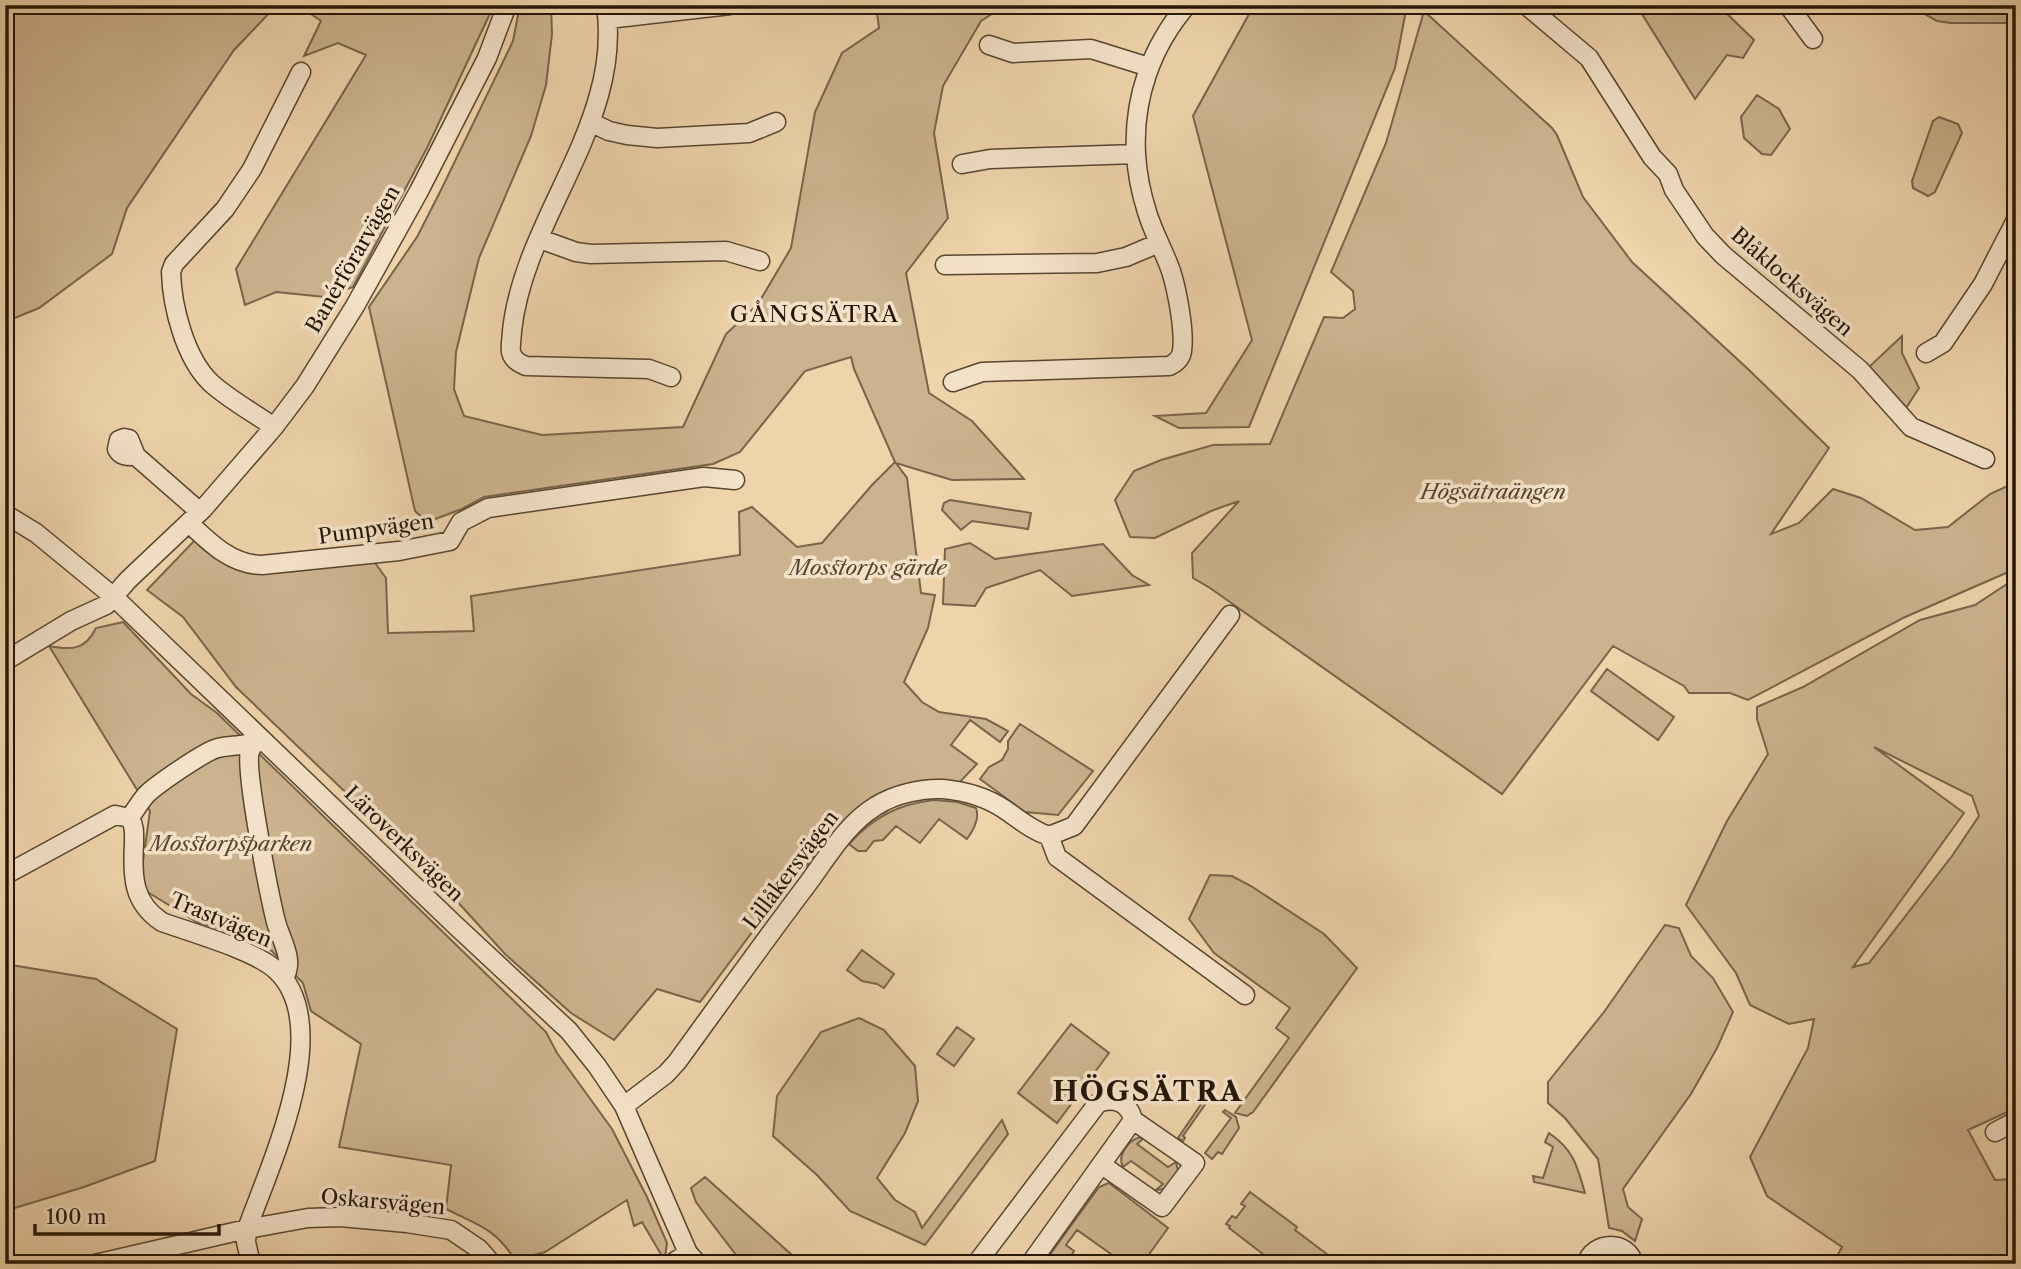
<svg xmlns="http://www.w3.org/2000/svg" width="2021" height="1269" font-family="'Libre Caslon Text',serif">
  <rect width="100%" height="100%" fill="#eed3ab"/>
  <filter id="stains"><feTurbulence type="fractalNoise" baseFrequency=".00286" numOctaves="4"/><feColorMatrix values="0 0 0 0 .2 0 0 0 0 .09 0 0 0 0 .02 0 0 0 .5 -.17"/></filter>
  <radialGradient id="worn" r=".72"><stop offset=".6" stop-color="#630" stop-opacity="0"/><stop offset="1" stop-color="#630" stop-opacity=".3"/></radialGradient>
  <path fill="#ccb38f" stroke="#78644b" stroke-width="2" fill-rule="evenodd" d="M5,5H277L234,50L127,208L112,254L39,308L5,322Z
    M298,5H494L427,148L353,287L325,297L276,292L245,305L236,269L366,55L338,43L304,56L321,21Z
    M520,5H551L552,34L546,85L531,136L479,258L456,352L454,389L464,416L542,435L683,427L726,334L758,304L791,248L815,112L842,53L879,28L876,5H1006L981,21L943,86L934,133L948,218L906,273L929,393L972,421L1024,479L952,480L896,463L907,478L921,593L935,595L928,628L904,682L922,702L939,712L986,719L1008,731L1000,742L970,720L951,745L977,764L958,784L945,782L842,825L773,904L700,1002L657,989L614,1040L571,1013L505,954L444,887L236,687L183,617L147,590L195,540C210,552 224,564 241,570C265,579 343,564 373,560L386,578L388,633L474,631L471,596L740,555L739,512L752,507L797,547L822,543L872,485L895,462L854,369L851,357L805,371L740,452L713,464L484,497L462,509L427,522L415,511L369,307L417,237L441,190L513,41Z
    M1234,5H1407L1395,68L1249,427L1179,428L1155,416L1206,413L1252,340L1193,116L1249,14Z
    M1650,5H1718L1754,40L1743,58L1727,55L1695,99L1642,14Z
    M1909,5H2016V23H1951L1937,21Z
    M1424,11L1552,128L1557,135L1583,197L1632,262L1748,369L1829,448L1771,534L1799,523L1833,489L1861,498L1915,530L1948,527L1990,494L2016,482V566L2006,573L1903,618L1748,700L1730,693H1689L1684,686L1613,646L1502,794L1210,588L1193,578L1192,553L1239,501L1211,511L1155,538L1130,537L1115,500L1134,471L1161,460L1213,445L1270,444L1324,317L1343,318L1355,309L1353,291L1331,272L1386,143Z
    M1757,95L1779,109L1790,129L1771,155L1762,154L1744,138L1741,117Z
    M1939,117L1958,124L1962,133L1935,192L1928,196L1913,188L1912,181L1933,121Z
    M1902,336V353L1919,388L1906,408L1869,367Z
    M950,500L1031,513L1028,529L972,521L961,530L942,510L944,503Z
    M970,543L995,559L1103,544L1132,575L1149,585L1072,596L1040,570L986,588L975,606L943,604L945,549Z
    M2016,578V1108L1968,1130L1995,1180L2016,1179V1264H1833L1842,1247L1767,1196L1750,1157L1808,1048L1814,1019L1789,1024L1750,1005L1736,973L1686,905L1727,821L1768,754L1757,719V707L1803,687L1920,620L1975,605ZM1874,747L1972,796L1979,816L1952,856L1869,963L1853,967L1964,813Z
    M123,622L191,694L217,713L546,1032L557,1053L612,1129L647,1197L667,1243L665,1257L654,1264L653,1261L662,1256L642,1222L634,1226L627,1200L545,1252L515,1260C495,1228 478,1225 446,1209L451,1165L339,1147L361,1044L311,1011L303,983L272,951L234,933L197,922L144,890L142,868L150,811L49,646C70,650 85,651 96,628Z
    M1607,669L1674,717L1658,740L1591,691Z
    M1020,724L1093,771L1058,815L1025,812L980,779L989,767L1002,760L1008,749V741Z
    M934,800L957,802L976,808C980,819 973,831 967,839L939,819L920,843L896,826L883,840L874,841L866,851H858L849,844C872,818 898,804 934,800Z
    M1210,875L1232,876L1251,886L1324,934L1357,968L1253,1112L1247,1116L1235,1113L1289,1038L1276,1028L1290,1008L1214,953L1189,919Z
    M1665,925L1679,928L1691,956L1713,978L1733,1012L1717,1048L1691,1094L1623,1189L1628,1207L1642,1219L1635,1241L1622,1231L1609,1228L1598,1159L1565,1118L1548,1103V1082L1604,1012Z
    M862,950L894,974L884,988L877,984L862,981L847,970Z
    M5,964L96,979L177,1029L155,1161L84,1187L5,1211Z
    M859,1018L884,1030L915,1066L918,1101L905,1133L877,1178L895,1200L915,1212L922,1228L1002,1120L1008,1134L925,1245L850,1211L817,1175L773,1136L777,1096L821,1032Z
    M1071,1024L1109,1053L1057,1123L1018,1093Z
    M957,1027L974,1039L954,1066L937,1054Z
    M1206,1097L1209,1099L1183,1136L1185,1138L1183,1141L1178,1138Z
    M1225,1110L1236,1117L1239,1128L1222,1154L1218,1152L1212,1159L1205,1153L1231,1118L1223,1112Z
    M1549,1133C1574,1150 1577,1166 1585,1193L1534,1182L1533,1176L1543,1178L1553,1147L1545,1142Z
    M1141,1137L1144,1138L1137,1144L1168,1167L1176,1162L1178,1171L1165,1189L1156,1190L1163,1184L1131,1161L1123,1167C1117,1155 1128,1140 1141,1137Z
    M705,1177L802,1264H743L707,1217L696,1202L691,1188Z
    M1109,1183L1168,1228L1142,1264H1125L1077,1230L1066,1245L1074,1251L1067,1263C1059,1265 1054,1263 1049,1256L1099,1187Z
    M1250,1192L1297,1227L1295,1230L1340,1264L1270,1263L1272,1261L1229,1228L1230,1226L1226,1224L1232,1216L1236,1218L1245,1206L1241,1204Z"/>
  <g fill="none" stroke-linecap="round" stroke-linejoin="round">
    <defs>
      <path id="minor" d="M606,5C610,34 607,67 599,95C577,175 521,247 512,331C512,337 510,345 511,352C513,360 519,363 526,366L649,369L671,377
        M1526,5L1589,58L1652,157L1668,174L1674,190L1705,236L1723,255L1860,370L1911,427L1985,459
        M1788,5L1813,39
        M608,19L730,5
        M989,45L1013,53L1091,49L1149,67
        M590,122L609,131L627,135L657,138L749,133L776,122
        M962,164L990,159L1136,154
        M540,239L576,252L591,254L726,251L760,261
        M945,265L1097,263L1126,257L1159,243
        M1926,353L1943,343L1983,284L2016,220
        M953,382L982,372L1169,366C1176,363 1181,358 1182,351C1185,331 1177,290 1171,271C1164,251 1153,232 1147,212C1141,193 1137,173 1136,154C1133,99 1151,47 1187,5
        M274,427C254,413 230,400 211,383C185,358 172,307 171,272L174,264L225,209L252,169L301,72
        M136,456C128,456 121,457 117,449L119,440L124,438L129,439L136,456L200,512
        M5,514L36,533L114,597L454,924L569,1031L597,1066L624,1106L688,1253L698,1264
        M189,523C210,543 232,565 262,565L399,551L450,541L461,522L488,508L704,477L735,480
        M5,661L71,621L106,605L128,580L203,509L274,427L305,386L355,306L419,191L487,58L507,5
        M260,738C257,741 252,746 250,751C244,768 270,898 276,922C281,940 295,960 284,978
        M130,818C135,827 134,834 134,844C132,877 133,903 162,922C192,933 254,950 276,970C336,1026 270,1165 247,1229L246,1242L251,1264
        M130,818C135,810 140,802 146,795C156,785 205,751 218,748C234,744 245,748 259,738
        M1049,836L1057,857L1245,995
        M5,875L115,815L130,818
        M624,1106L666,1074L677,1062C720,1003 762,944 806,886C827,858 846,824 876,806C895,794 922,788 943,789C964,791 986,797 1004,809C1019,819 1031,830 1049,836L1074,826L1230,615
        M1995,1132L2016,1121
        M95,1264L247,1229L308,1218L340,1217L407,1223L451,1230L479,1249L492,1264
        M671,1264L688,1253
        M976,1264L1098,1103C1114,1097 1129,1102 1133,1120
        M1030,1264L1133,1120L1195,1163L1162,1207L1102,1165
        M1586,1264C1594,1240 1628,1240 1634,1264"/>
    </defs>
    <use href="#minor" stroke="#574530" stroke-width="21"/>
    <use href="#minor" stroke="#f4e2c8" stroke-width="18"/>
  </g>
  <g text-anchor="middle" stroke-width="7" stroke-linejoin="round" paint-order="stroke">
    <g font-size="21" fill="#251607" stroke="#f4e2c8">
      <text transform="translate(353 259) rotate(-60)" y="7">Banérförarvägen</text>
      <text transform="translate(1792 282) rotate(41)" y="7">Blåklocksvägen</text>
      <text transform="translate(376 529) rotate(-8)" y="7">Pumpvägen</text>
      <text transform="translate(404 844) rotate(44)" y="7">Läroverksvägen</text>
      <text transform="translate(791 870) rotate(-53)" y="7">Lillåkersvägen</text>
      <text transform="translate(221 920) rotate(23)" y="7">Trastvägen</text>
      <text transform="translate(383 1202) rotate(5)" y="7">Oskarsvägen</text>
    </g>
    <g font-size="21" font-style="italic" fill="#574530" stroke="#f4e2c8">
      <text x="1493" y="499">Högsätraängen</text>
      <text x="868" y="575">Mosstorps gärde</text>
      <text x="231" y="851">Mosstorpsparken</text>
    </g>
    <g font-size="23" letter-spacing="2" fill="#251607" stroke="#f4e2c8">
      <text x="815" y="322">GÅNGSÄTRA</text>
    </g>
    <g font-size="28" font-weight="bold" letter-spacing="2" fill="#251607" stroke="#f4e2c8">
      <text x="1148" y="1101">HÖGSÄTRA</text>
    </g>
  </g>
  <rect width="2021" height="1269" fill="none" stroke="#eed3ab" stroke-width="28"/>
  <rect x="7" y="7" width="2007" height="1255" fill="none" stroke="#251607" stroke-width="3.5"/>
  <rect x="14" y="14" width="1993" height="1241" fill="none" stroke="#251607" stroke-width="2"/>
  <path d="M35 1224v10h184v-10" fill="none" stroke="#251607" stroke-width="3.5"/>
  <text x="46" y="1224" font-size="21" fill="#251607" stroke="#f4e2c8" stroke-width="5" paint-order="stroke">100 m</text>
  <rect width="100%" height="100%" filter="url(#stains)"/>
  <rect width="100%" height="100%" fill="url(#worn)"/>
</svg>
